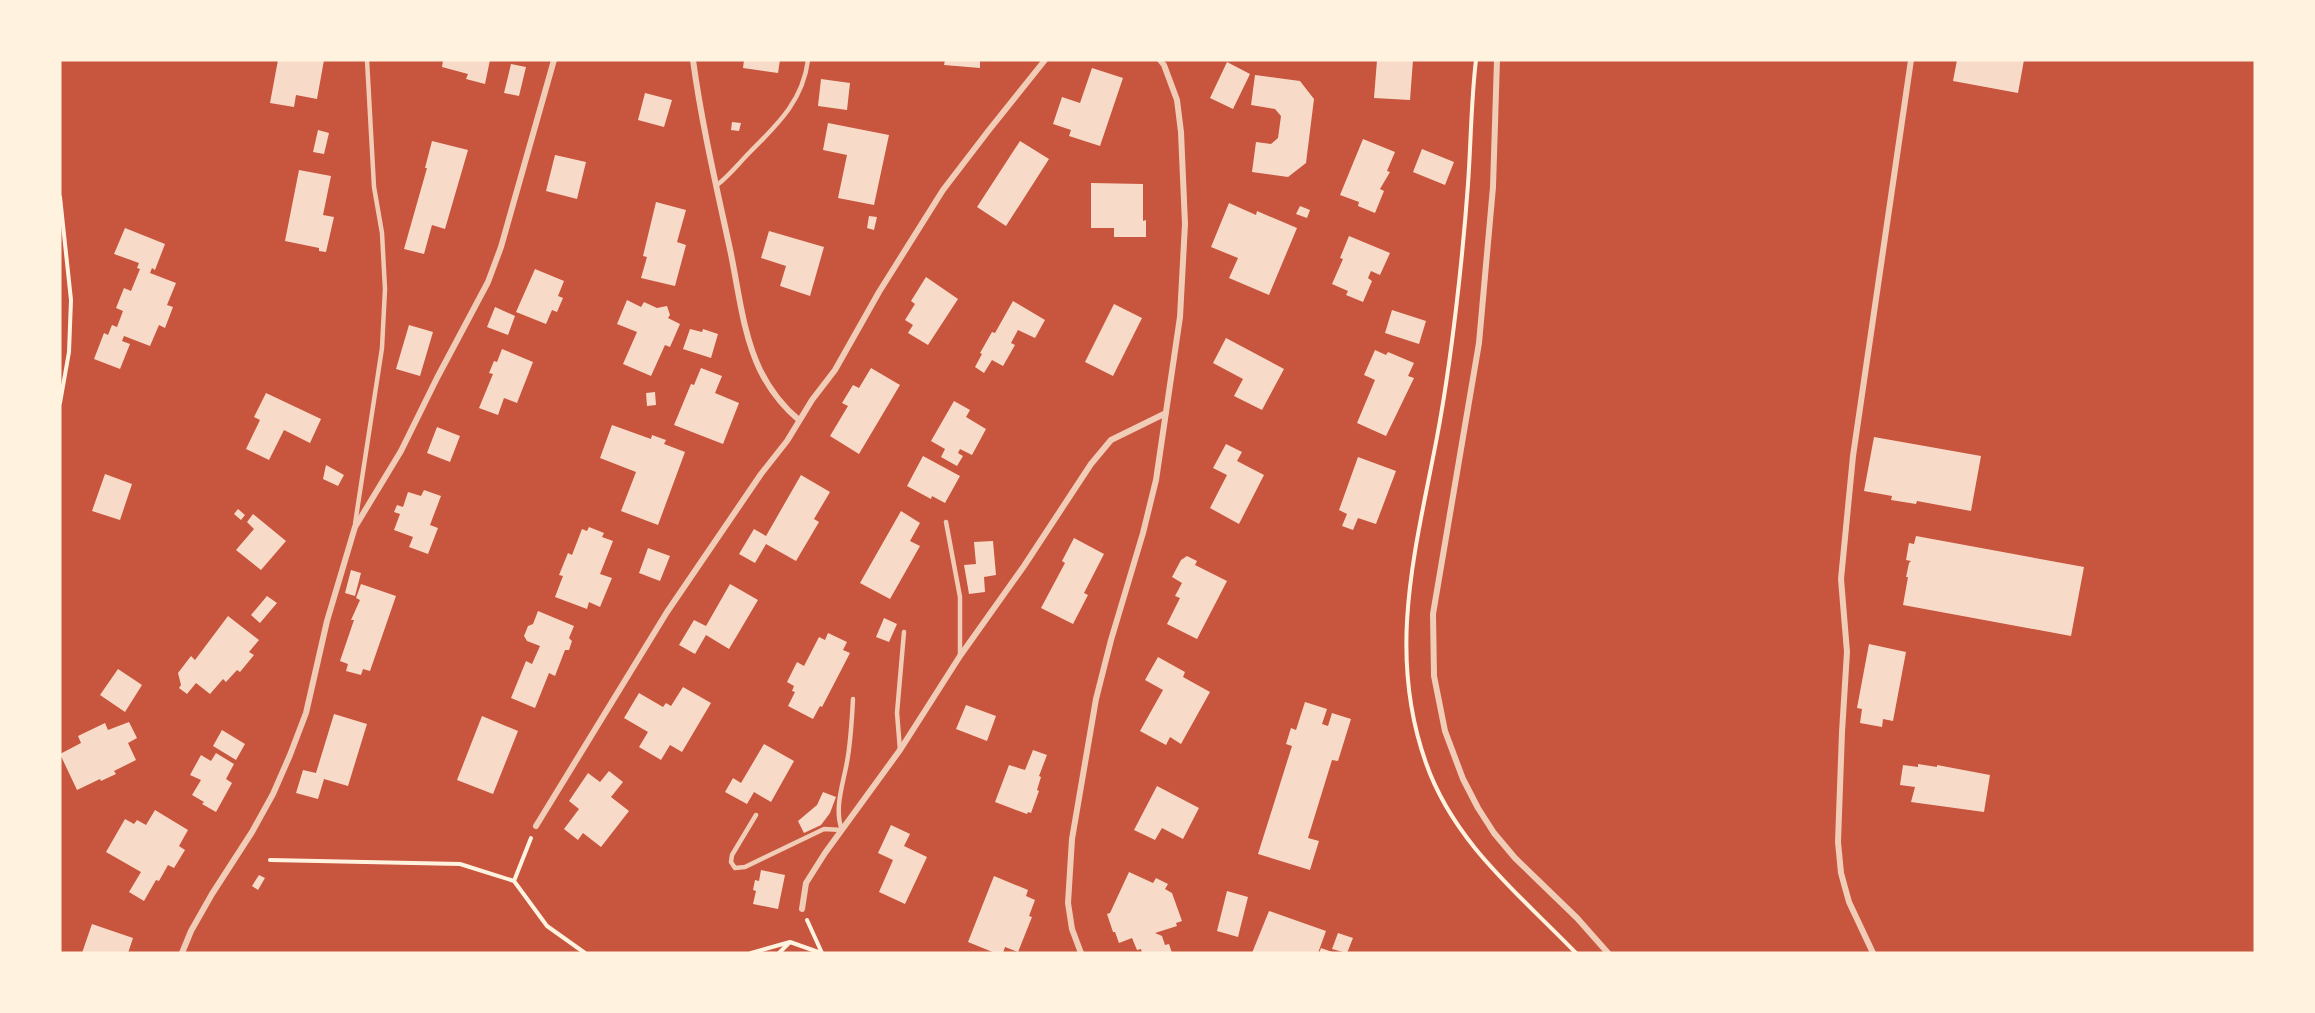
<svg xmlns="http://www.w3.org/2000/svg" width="2315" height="1013" font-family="Lato,sans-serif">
  <rect width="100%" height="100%" fill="#c8553d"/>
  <path fill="#f7dbc8" d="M278,60H324L317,99L296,95L294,107L270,103Z
    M443,60H490L485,84L466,79L468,74L442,67Z
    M744,60H780L778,73L743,68Z
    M945,60H980V68L944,65Z
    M1377,60H1413L1410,100L1374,98Z
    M1957,60H2024L2018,93L1953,81Z
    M1227,62L1250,74L1233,109L1210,98Z
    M511,64L526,67L519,96L504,93Z
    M1092,68L1123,78L1100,146L1069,136L1071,130L1053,124L1062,97L1080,103Z
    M1255,75L1300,81L1314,99L1306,163L1288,177L1252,172L1256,142L1271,144L1278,138L1281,116L1275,109L1251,105Z
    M821,79L850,83L847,110L818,106Z
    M645,93L672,100L664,127L638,120Z
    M732,122L741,123L739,131L731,130Z
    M828,123L889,135L874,205L838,198L847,155L823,150Z
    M318,130L329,133L324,154L313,152Z
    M1363,139L1395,152L1387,171L1390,172L1380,189L1384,191L1375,213L1358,206L1359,202L1340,195Z
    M432,141L468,150L445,229L432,225L424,254L404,249L427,168H425Z
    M1020,141L1049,159L1006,226L977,207Z
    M1422,149L1454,162L1445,185L1413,172Z
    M555,155L586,162L577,199L546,191Z
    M299,170L331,176L323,215L334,217L326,252L319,251V248L285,241Z
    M1091,183L1143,184V221L1146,220V237H1114V228H1091Z
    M656,202L686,210L677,242L686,245L675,286L641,278L647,257L643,256Z
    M1229,203L1256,215L1257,211L1297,228L1269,295L1229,278L1238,258L1211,247Z
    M1300,206L1310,210L1307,218L1296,214Z
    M869,216L877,217L874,230L867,228Z
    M125,228L165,244L155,270L152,268L150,273L176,283L167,305L173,307L165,328L159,325L150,346L124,336L122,341L130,344L120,369L94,359L104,333L108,335L112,325L117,327L123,311L116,308L124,288L131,291L140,269L137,268L139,263L114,254Z
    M769,231L824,247L810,296L780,286L786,266L761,258Z
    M1349,236L1390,253L1380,275L1371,271L1368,278L1372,281L1363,302L1346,295L1348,291L1332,284L1343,259L1340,258Z
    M535,269L564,281L558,296L563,298L557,312L552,310L546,324L516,312Z
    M926,277L958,299L928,345L908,333L913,325L905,320L915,304L911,301Z
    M627,300L641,307L644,302L657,308L667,306L670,315L668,318L680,324L670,347L665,345L651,376L623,364L637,332L617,324Z
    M1013,301L1045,320L1035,338L1018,330L1011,343L1015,345L1003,366L992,360L984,373L975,367L982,354L980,353L992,332L995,333Z
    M1114,304L1142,318L1113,376L1085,362Z
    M495,307L515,316L508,335L487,327Z
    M1392,310L1426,321L1419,344L1385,333Z
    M409,325L433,332L420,376L396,369Z
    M690,329L702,332L703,329L718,334L711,358L683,349Z
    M1226,338L1284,369L1262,410L1234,396L1243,379L1213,363Z
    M502,349L533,362L517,403L504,398L498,415L479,408L493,374L489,373L494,361L497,362Z
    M1375,350L1386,355L1388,352L1414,363L1408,376L1414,378L1386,436L1357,423L1375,380L1364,375Z
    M701,368L722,376L715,393L739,403L723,444L674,425L691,384L694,385Z
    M871,368L900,385L859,454L830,436L848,406L842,403L853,385L859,388Z
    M655,392L656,405L647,406L646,393Z
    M266,393L321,419L310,443L284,430L269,460L246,449L260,420L254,417Z
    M954,401L970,410L966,417L986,429L972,455L960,449L958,453L963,456L957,466L941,457L945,449L931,441Z
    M612,425L651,439L652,435L666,440L664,444L685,452L658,525L621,511L636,472L600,458Z
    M437,427L460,436L450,462L427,453Z
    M1874,437L1981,456L1971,511L1917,501L1916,504L1891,500L1892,496L1864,491Z
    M1226,444L1242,452L1237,461L1264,475L1239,524L1210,508L1227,475L1213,468Z
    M923,456L960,476L945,503L932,496L931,499L907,486Z
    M1358,457L1396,471L1376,524L1358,518L1353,530L1342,526L1347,514L1339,510Z
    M326,465L344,475L338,486L323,479Z
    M105,474L132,484L120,520L92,511Z
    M801,475L830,492L814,519L819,522L796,561L766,544L755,563L739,554L754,529L766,536Z
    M424,490L441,496L430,525L438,528L428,554L409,547L413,537L394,530L400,514L394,512L397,505L403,507L408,492L421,496Z
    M238,509L245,515L241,520L234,514Z
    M901,511L920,523L910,541L920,546L890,599L860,583Z
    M253,514L286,541L261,570L236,550L254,529L247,522Z
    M589,527L604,533L602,537L613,541L600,574L612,578L600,607L589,602L587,609L555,597L563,576L559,575L568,553L572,555L582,529L587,531Z
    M1916,536L2084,567L2071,636L1903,605L1908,577H1906L1909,563L1911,561L1906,560L1909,543L1914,544Z
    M1074,538L1104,554L1084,593L1088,595L1073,624L1041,608L1065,563L1062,561Z
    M993,541L996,575L984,577L985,592L969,594L964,565L976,564L974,542Z
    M648,548L670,556L660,581L639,573Z
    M1187,556L1197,561L1195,565L1227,581L1197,639L1167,624L1180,598L1175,596L1182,583L1172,577L1181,560Z
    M351,570L361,573L355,596L345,593Z
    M361,584L396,596L370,671L363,669L361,675L346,671L348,664L340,661L354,620H351L360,600L356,598Z
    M730,584L758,600L729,649L706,635L695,654L679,645L694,620L706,626Z
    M267,596L277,603L260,623L251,615Z
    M538,611L574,626L569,638L572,641L569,650H565L555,676L549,673L535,708L511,698L526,661L532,664L540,646L527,641L524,636L528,626L533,624Z
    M228,616L259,640L249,652L254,655L240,672L237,670L226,682L223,679L210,694L196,683L187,694L179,688L181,685L178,673L191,656L195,660Z
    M884,618L897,624L889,642L876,637Z
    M828,633L847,642L843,650L850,653L822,707L820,706L813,719L788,706L795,692L792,691L794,686L787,682L797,662L804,666L819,637L825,640Z
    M1869,644L1906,652L1893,721L1883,719L1882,727L1860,723L1862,709L1857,708Z
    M1158,657L1185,672L1183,677L1210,692L1181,744L1170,737L1166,745L1140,731L1163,690L1145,680Z
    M118,669L142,685L125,712L100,695Z
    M683,687L711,703L682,752L670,745L661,760L639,747L648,732L624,718L639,693L663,707L666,703L671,706Z
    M1305,702L1327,709L1322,724L1328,726L1332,713L1351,719L1338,761L1332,760L1308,838L1319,841L1310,870L1258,854L1292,746L1286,744L1291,728L1296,730Z
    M966,705L996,716L987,741L956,729Z
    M334,714L367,724L348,786L324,779L318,799L296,793L303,770L316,773Z
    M482,716L518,731L493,794L457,780Z
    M129,722L137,738L128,743L136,760L114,771L116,774L101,781L100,779L77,790L60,754L81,743L78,736L105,723L108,730Z
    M222,730L245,744L236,760L213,746Z
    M764,744L794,761L771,802L754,792L747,804L725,792L733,778L741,783Z
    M1033,750L1047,755L1039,776L1041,777L1037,790L1039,791L1031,813L1028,812L1027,814L995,802L1009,765L1025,770Z
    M216,753L234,764L226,779L232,783L216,812L202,804L204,802L192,795L201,780L190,775L201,755L211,761Z
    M1918,764L1937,767V765L1990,775L1984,812L1911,802L1915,787L1900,785L1903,765L1918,767Z
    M609,771L623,782L611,797L629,811L601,847L583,833L578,840L564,829L579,809L569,801L588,773L600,782Z
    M1157,786L1199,808L1183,839L1162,828L1155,840L1134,830Z
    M823,792L836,797L830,813L821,825L804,833L798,821L817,805Z
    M155,810L188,830L179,846L185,850L174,868L168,865L159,881L156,880L144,901L129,892L141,872L106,852L125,819L134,824L137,820L146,825Z
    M891,825L910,834L904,846L927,857L905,904L879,892L893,860L878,853Z
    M761,870L785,875L778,909L753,904L756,891L753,890L755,880L759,881Z
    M1129,872L1153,883L1156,878L1168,884L1165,889L1172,893L1182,921L1176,923L1177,926L1155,933L1162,936L1165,945L1169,944L1172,953H1142L1141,949L1137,950L1132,938L1119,943L1115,932H1113L1107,914L1110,913Z
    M259,875L265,878L258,890L252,886Z
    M994,876L1028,890L1026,896L1035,900L1029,916L1032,917L1018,952L1005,947L1003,953H995L968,942Z
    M1227,891L1248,897L1238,937L1217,931Z
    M1269,911L1326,931L1318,953H1252Z
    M92,924L133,938L128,953H82Z
    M1338,933L1353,938L1347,953L1332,949Z
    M1321,948L1335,953H1319Z"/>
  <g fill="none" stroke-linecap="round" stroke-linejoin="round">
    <path stroke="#fff3e0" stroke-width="4" d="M1476,60C1471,101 1471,143 1468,184C1465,226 1461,267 1456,309C1451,351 1445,395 1437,437C1416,548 1386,651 1426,763C1454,843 1519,894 1576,953
      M60,197L71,300L69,352L60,403
      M270,860L460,864L514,881L547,926L585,953
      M514,881L531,838
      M807,920L822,953
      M751,953L790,942L821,953
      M779,953L789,943"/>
    <path stroke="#f1ccb7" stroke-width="4.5" d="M717,185C729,176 739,163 750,152C777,125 803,101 808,60
      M946,522L960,597V656
      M355,524L382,348L385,289L382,233L374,187L367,60
      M900,750L897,713L904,632
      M756,815L732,855L731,862L735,868L745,867L824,829L842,830C833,807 845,779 848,756C851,737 852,718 853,699"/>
    <path stroke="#f1ccb7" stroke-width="6" d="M693,60C702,126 717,189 731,254C739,293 743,334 760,370C770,390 782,406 799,420
      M1497,60L1493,187L1479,343L1433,614L1434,676L1445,731L1463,779L1478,808L1494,833L1515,858L1577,918L1608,953
      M536,826L667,612L761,474L787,441L812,400L835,370L879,292L943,190L989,130L1045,60
      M802,909L806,883L825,853L900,750L960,656L1024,566L1091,464L1111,440L1166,413
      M182,953L191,931L212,894L252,832L273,794L290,755L306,713L327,621L355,527L401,451L437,378L488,282L501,247L554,60
      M1081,953L1072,929L1068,903L1072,839L1096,699L1111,640L1143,533L1156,480L1180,317L1185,224L1181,132L1177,100L1164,65L1160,60
      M1873,953L1849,902L1841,873L1838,842L1842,732L1847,652L1841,579L1853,456L1911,60"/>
  </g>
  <rect width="2315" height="1013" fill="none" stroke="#fff3e0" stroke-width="123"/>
</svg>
